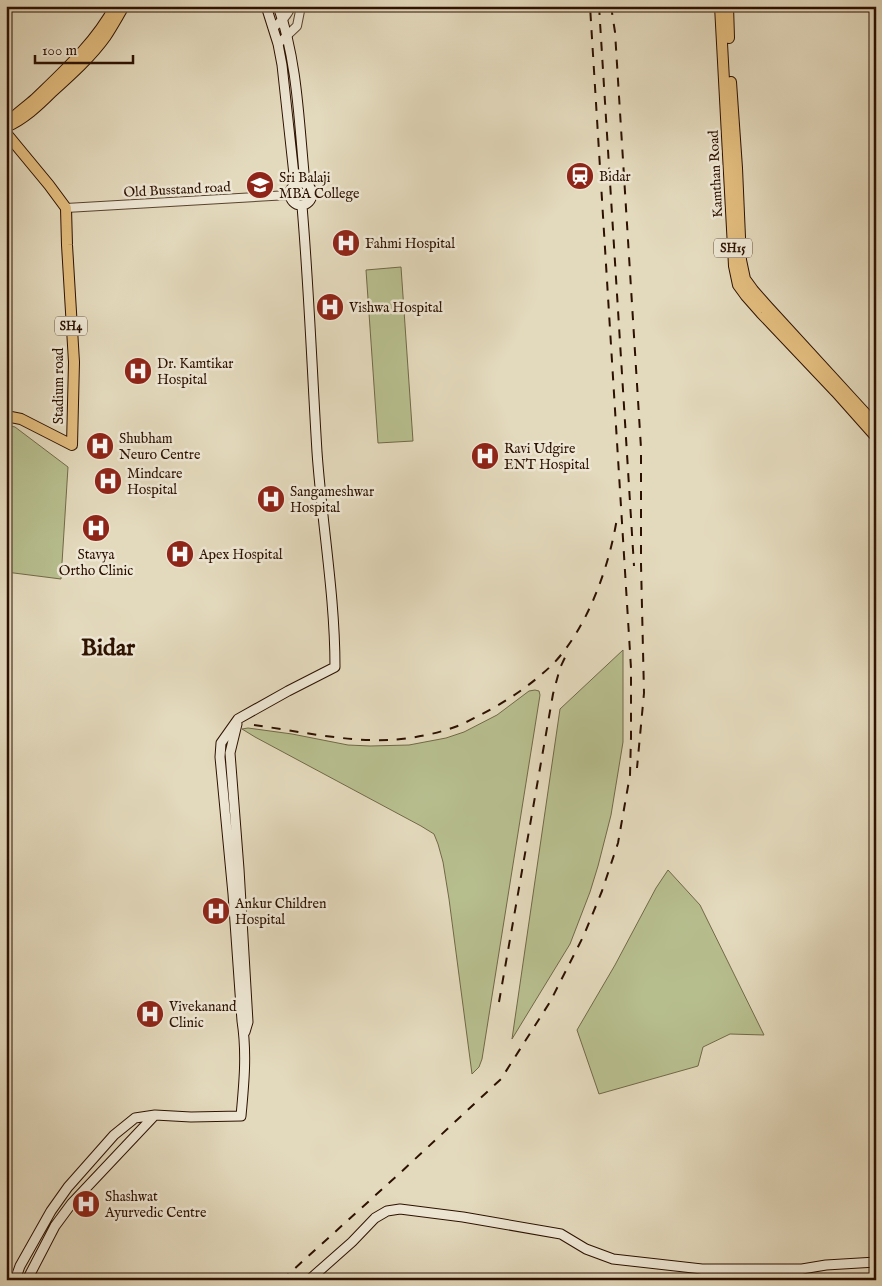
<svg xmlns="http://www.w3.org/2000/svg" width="882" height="1286" font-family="'IM FELL English',serif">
  <rect width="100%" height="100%" fill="#e3d9bc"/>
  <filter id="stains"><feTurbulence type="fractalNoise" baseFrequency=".004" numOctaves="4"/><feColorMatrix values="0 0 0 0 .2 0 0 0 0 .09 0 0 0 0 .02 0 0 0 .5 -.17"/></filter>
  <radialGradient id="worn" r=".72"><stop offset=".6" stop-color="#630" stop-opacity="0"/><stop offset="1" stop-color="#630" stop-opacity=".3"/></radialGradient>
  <path fill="#b7be8e" stroke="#726847" d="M401,267L413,441L378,443L366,270Z
    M6,425L15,427L68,467L61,579L6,572Z
    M623,650V742L611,815L598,866L590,892L570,944L512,1039L560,709Z
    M535,690L539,691L540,695L482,1059L479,1067L472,1074L449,899L443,862L438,844L434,834L421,826L255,737L242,729L248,728L292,734L348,745L370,746L409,745L446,738L464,732L497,715L529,691Z
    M668,870L700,905L764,1035L730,1034L703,1047L698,1066L599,1094L577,1030L615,965L656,888Z"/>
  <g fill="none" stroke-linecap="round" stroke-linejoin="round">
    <defs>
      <path id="tertiary" d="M273,28C280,22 288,16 291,6
        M278,44L297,26L301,6
        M66,208L289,195"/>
      <path id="secondary" d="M266,6L278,44L282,65L295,184
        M278,6C298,62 299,125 305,183
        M290 194a11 11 0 1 1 22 0a11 11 0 1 1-22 0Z
        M237,724L230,753L239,869L248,1022L245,1032
        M15,1280L20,1266L51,1211L68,1187L114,1135L135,1118L155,1115L191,1117L241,1116C244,1084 247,1053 242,1021L233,894L220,757L221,743L238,719L288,691L335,667C335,595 322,524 317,452C312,370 309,288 302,206
        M27,1280L55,1226L72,1203L155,1115
        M309,1280L352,1242L375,1218L387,1211L400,1209L463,1217L561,1234L586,1249L613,1259L702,1269H802L826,1265L876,1262"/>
      <path id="primary" d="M720,6L734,266L738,285L746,296L761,313L836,392L876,437
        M728,6L729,38
        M731,82L737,168L741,260L745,279L753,290L768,307L876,425"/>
      <path id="trunk" d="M6,125C15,114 25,108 35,99C64,71 96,42 115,6
        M6,127C24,119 38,106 52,92C71,75 91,57 106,36C112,27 118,16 124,6
        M6,133L49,185L66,208L67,245L74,362L72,445L21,419L6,416"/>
    </defs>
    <use href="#tertiary" stroke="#5a432f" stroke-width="10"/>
    <use href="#secondary" stroke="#2d1100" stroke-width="11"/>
    <use href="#primary" stroke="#2d1100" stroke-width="12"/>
    <use href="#trunk" stroke="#2d1100" stroke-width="12"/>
    <use href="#tertiary" stroke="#ede6d3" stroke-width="8"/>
    <use href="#secondary" stroke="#ede6d3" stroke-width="9"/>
    <use href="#primary" stroke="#e2bc7e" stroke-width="10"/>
    <use href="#trunk" stroke="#e2bc7e" stroke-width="10"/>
    <path stroke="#2d1100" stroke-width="2" stroke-dasharray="9 9" stroke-linecap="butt" d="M599,6L634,566
      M611,6L615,32L641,448V564L644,693L637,768
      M254,725C297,731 347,742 390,740C411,739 441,733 460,725C467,722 474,718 480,715C506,702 531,685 552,665C587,629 609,568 617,518
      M499,1002L553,694L560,668L568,651
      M282,1280L400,1173L501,1079L550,1002L584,935L602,891L618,843L630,775L631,737V668L590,6"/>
  </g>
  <defs>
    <symbol id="station-disc" viewBox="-11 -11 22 22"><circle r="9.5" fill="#8f2418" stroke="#ede6d3"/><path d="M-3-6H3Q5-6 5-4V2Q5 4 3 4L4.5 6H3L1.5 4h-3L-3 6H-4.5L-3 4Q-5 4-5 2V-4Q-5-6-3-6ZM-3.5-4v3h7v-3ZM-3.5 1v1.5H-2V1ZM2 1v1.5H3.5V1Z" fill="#fff"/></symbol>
    <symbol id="university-disc" viewBox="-11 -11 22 22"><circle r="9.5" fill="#8f2418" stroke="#ede6d3"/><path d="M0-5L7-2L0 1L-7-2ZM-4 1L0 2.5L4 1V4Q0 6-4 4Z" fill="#fff"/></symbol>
    <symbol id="hospital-disc" viewBox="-11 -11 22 22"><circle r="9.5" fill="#8f2418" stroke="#ede6d3"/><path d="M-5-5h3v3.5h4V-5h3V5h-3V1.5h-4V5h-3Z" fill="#fff"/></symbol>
  </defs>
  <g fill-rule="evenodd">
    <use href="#station-disc" x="564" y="160" width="32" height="32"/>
    <use href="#university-disc" x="244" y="169" width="32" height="32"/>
    <use href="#hospital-disc" x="330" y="227" width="32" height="32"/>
    <use href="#hospital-disc" x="314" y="291" width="32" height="32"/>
    <use href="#hospital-disc" x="122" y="355" width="32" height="32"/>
    <use href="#hospital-disc" x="84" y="430" width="32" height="32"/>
    <use href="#hospital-disc" x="469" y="440" width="32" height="32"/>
    <use href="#hospital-disc" x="92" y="465" width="32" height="32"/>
    <use href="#hospital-disc" x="255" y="483" width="32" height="32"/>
    <use href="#hospital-disc" x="80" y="512" width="32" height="32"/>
    <use href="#hospital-disc" x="164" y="538" width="32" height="32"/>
    <use href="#hospital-disc" x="200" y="895" width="32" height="32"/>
    <use href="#hospital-disc" x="134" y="998" width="32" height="32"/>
    <use href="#hospital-disc" x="70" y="1188" width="32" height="32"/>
  </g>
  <g text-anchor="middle" stroke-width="5" stroke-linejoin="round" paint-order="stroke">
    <g fill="#ede6d3" stroke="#67513f" stroke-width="1">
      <rect x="714" y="238.5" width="38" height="19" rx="4"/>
      <rect x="55" y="316.5" width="32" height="19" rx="4"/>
    </g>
    <g font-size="12" font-weight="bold" fill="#2d1100">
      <text x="733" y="252">SH15</text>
      <text x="71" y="330">SH4</text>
    </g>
    <g font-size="14" fill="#2d1100" stroke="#ede6d3">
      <text transform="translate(715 174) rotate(-93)" y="5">Kamthan Road</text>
      <text transform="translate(177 189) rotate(-3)" y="5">Old Busstand road</text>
      <text transform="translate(58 386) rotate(-90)" y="5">Stadium road</text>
    </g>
    <g font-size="14" fill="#2d1100" stroke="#ede6d3" text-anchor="start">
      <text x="599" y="181">Bidar</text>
      <text x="279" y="182">Sri Balaji<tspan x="279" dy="16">MBA College</tspan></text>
      <text x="365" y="248">Fahmi Hospital</text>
      <text x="349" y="312">Vishwa Hospital</text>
      <text x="157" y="368">Dr. Kamtikar<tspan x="157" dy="16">Hospital</tspan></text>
      <text x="119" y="443">Shubham<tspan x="119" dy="16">Neuro Centre</tspan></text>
      <text x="504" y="453">Ravi Udgire<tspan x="504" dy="16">ENT Hospital</tspan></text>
      <text x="127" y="478">Mindcare<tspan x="127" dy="16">Hospital</tspan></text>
      <text x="290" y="496">Sangameshwar<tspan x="290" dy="16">Hospital</tspan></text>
      <text x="96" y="559" text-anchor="middle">Stavya<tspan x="96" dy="16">Ortho Clinic</tspan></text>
      <text x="199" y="559">Apex Hospital</text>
      <text x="235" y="908">Ankur Children<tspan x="235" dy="16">Hospital</tspan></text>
      <text x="169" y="1011">Vivekanand<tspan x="169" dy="16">Clinic</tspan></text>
      <text x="105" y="1201">Shashwat<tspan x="105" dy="16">Ayurvedic Centre</tspan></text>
    </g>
    <g font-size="24" font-weight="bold" fill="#2d1100" stroke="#ede6d3">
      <text x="108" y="655">Bidar</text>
    </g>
  </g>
  <rect width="882" height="1286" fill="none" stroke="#e3d9bc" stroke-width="25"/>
  <rect x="8" y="8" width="867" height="1271" fill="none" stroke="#2d1100" stroke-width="2.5"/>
  <rect x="12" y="12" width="857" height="1261" fill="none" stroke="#2d1100"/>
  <path d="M35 55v8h98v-8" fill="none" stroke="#2d1100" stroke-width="2.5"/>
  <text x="42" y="55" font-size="15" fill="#2d1100" stroke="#ede6d3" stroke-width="4" paint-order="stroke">100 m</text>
  <rect width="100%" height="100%" filter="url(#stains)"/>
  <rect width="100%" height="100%" fill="url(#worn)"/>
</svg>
